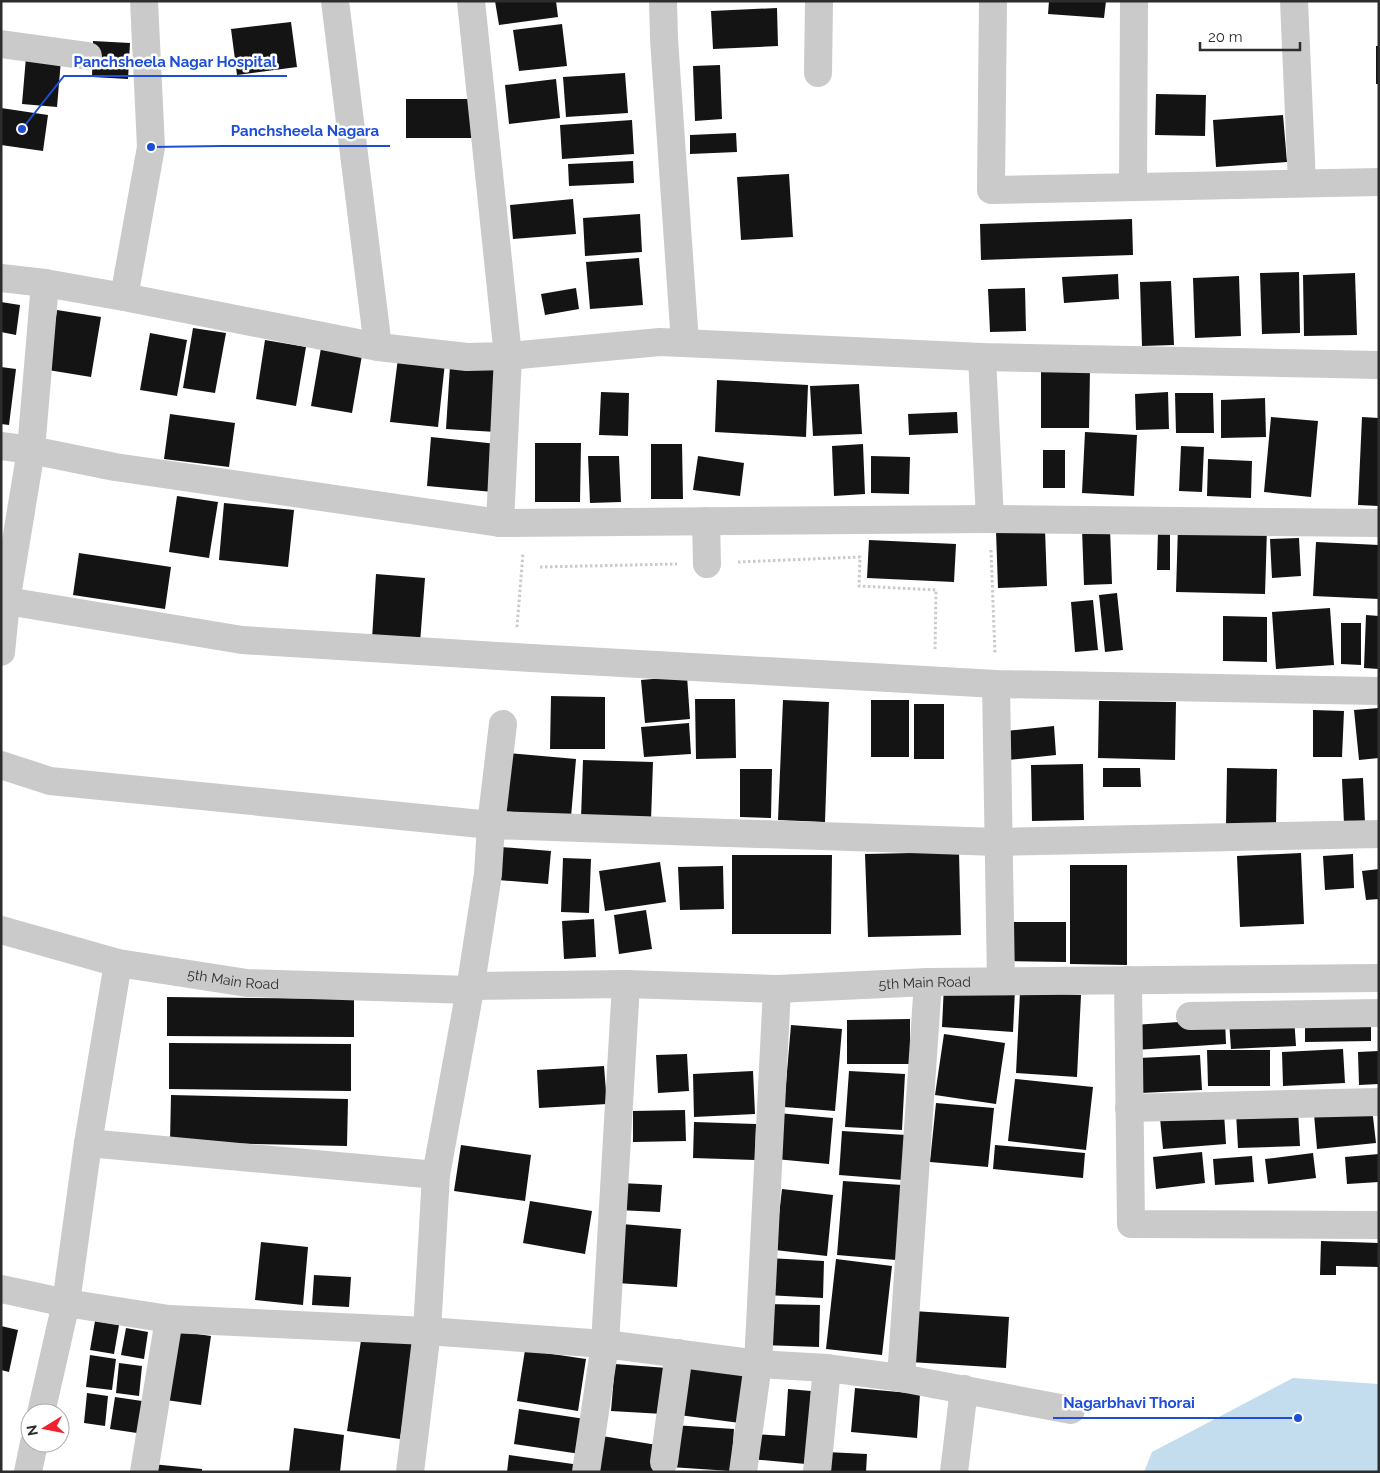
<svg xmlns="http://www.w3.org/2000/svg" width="1380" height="1473" font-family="Raleway,sans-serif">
  <rect width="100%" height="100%" fill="#fff"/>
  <path fill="#c4ddee" d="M1293,1378L1379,1384V1472H1144L1152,1452Z"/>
  <path fill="#141414" d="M495,1H556L558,17L499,25Z
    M1049,1H1106L1104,18L1048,14Z
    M777,8L778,46L713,49L711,11Z
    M291,22L297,67L237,75L231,29Z
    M562,24L567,66L519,71L513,30Z
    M93,41L130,43L128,79L92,77Z
    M1376,46H1379V84H1376Z
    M26,57L61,60L57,107L22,104Z
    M720,65L722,119L695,121L693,66Z
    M625,73L628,113L566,117L563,77Z
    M556,79L560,118L509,124L505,85Z
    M1156,94L1206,95L1205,136L1155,135Z
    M406,99H472V138H406Z
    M1,108L48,115L43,151L1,145Z
    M1283,115L1287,162L1216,167L1213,120Z
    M632,120L634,154L562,159L560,125Z
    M736,133L737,152L690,154V135Z
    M633,161L634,183L569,186L568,164Z
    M789,174L793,237L741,240L737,177Z
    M573,199L576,234L513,239L510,205Z
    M640,214L642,252L585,256L583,218Z
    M1132,219L1133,255L981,260L980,224Z
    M639,258L643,305L590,309L586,262Z
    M1299,272L1300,333L1262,334L1260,273Z
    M1355,273L1357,335L1304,336L1303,275Z
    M1118,274L1119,299L1064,303L1062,277Z
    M1239,276L1241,336L1195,338L1193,278Z
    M1171,281L1174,345L1142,346L1140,282Z
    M576,288L579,309L545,315L541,294Z
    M1025,288L1026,331L990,332L988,289Z
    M1,302L20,305L16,335L1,332Z
    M57,310L101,317L91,377L48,370Z
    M193,328L226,333L215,393L183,388Z
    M150,333L187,340L177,396L140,390Z
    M265,340L306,347L296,406L256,399Z
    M321,348L362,355L352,413L311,406Z
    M398,358L445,363L438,427L390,422Z
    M450,366L500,370L496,432L446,429Z
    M1,367L16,369L9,425L1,424Z
    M1041,368L1090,369L1089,428H1041Z
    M717,380L808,385L806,437L715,432Z
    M859,384L862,434L813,436L810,386Z
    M601,392L629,393L628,436L599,435Z
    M1168,392L1169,429L1136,430L1135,394Z
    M1175,393H1213L1214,433H1176Z
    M1265,398L1266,437L1221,438V400Z
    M957,412L958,433L909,435L908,414Z
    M170,414L235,423L229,467L164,459Z
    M1271,417L1318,421L1311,497L1264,492Z
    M1362,417L1379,418V506L1358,505Z
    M1085,432L1137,435L1134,496L1082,493Z
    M431,437L497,444L493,492L427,486Z
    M535,443H581L580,502H535Z
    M651,444H682L683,499H651Z
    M863,444L865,494L834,496L832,446Z
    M1181,446L1204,447L1202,492L1179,491Z
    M1043,450H1065V488H1043Z
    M588,456H619L621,502L590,503Z
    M698,456L744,463L740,496L693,490Z
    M871,456L910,457L909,494L871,493Z
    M1208,459L1252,461L1251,498L1207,496Z
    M177,496L218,502L209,558L169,552Z
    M224,503L294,510L288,567L219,560Z
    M1178,526L1267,528L1265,594L1176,592Z
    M1110,528L1112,584L1084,585L1082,529Z
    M1045,529L1047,586L998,588L996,531Z
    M1158,530H1170V570H1157Z
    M1299,538L1301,576L1272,578L1270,539Z
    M869,540L956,544L954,582L867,578Z
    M1316,542L1379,545V599L1313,596Z
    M79,553L171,567L165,609L73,595Z
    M376,574L425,578L420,643L372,639Z
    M1117,593L1123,650L1105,652L1099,595Z
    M1093,600L1098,650L1075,652L1071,602Z
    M1330,608L1334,665L1276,669L1272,612Z
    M1366,615L1379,616V669L1364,668Z
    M1223,616L1267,617V662L1223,661Z
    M1341,623H1361V665L1341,664Z
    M687,676L690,719L645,723L641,680Z
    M551,696L605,697V749H550Z
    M695,699H735L736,758L696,759Z
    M783,700L829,702L825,822L778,820Z
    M871,700H909V757H871Z
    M1099,701L1176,702L1175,760L1098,758Z
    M914,704H944V759H914Z
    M1379,708V758L1359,760L1354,710Z
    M1313,710L1344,711L1342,757H1313Z
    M689,723L691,754L644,757L641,727Z
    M1054,726L1056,755L1008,760L1005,731Z
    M507,753L576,759L571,817L502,811Z
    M583,760L653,762L651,821L581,819Z
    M1083,764L1084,820L1032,821L1031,765Z
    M1103,768H1140L1141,787H1103Z
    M1227,768L1277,769L1276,826L1226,825Z
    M740,769H772L771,818L740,817Z
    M1363,778L1365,823L1344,824L1342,779Z
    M501,847L551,851L548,884L498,880Z
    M959,852L961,935L868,937L865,854Z
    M1301,853L1304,924L1240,927L1237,856Z
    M1353,854L1354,888L1325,890L1323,856Z
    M732,855H832L831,934H732Z
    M563,858L591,859L589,913L561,912Z
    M660,862L666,902L605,911L599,871Z
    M1070,865H1127V965L1070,964Z
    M723,866L724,909L680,910L678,867Z
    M1379,869V899L1366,900L1362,871Z
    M646,910L652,949L619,954L614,915Z
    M594,919L596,957L564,959L562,921Z
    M1009,922H1066V962L1008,961Z
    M944,985L1015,990L1013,1032L942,1027Z
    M1020,992L1081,995L1077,1077L1016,1073Z
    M167,997L354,999V1037L167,1036Z
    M1294,1017L1296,1046L1231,1049L1229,1021Z
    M910,1019V1064H847V1020Z
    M1225,1019L1226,1044L1135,1050L1133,1025Z
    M1371,1019V1041L1305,1042V1020Z
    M791,1025L842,1029L835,1111L784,1107Z
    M944,1034L1005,1043L996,1104L935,1095Z
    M169,1043L351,1044V1091L169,1089Z
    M1343,1049L1345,1083L1283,1086L1282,1052Z
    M1207,1050H1270V1086H1208Z
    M1379,1051V1084L1359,1085L1358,1052Z
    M687,1054L689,1091L658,1093L656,1055Z
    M1200,1055L1202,1090L1141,1093L1139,1058Z
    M604,1066L607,1104L539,1108L537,1070Z
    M753,1071L755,1114L694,1117L693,1074Z
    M849,1071L905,1074L902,1130L845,1127Z
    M1015,1079L1093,1087L1086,1150L1008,1141Z
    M171,1095L348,1099L347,1146L170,1142Z
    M936,1103L994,1108L988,1167L930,1162Z
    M1372,1108L1376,1143L1317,1149L1314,1114Z
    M685,1110L686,1141L633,1142V1111Z
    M1298,1110L1300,1146L1238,1148L1236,1113Z
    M778,1113L833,1118L829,1164L775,1159Z
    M1224,1113L1226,1144L1163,1149L1160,1118Z
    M694,1122L756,1124L755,1160L693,1158Z
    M842,1131L906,1135L903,1180L839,1175Z
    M461,1145L531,1155L525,1201L454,1191Z
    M995,1145L1085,1153L1083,1178L993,1169Z
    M1202,1152L1205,1183L1156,1189L1153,1157Z
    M1313,1153L1316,1178L1268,1184L1265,1159Z
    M1379,1154V1182L1347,1184L1345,1157Z
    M1252,1156L1254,1182L1215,1185L1213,1159Z
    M843,1181L902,1185L896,1260L837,1255Z
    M620,1183L662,1185L660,1212L618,1210Z
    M782,1189L833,1195L827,1256L775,1250Z
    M530,1201L592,1211L585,1254L523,1243Z
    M622,1224L681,1229L677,1287L617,1283Z
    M1321,1241L1379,1243V1267L1336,1266V1275H1320Z
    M261,1242L308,1247L303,1305L255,1300Z
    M768,1258L824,1261L823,1298L766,1295Z
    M836,1259L892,1266L882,1355L826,1349Z
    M314,1275L351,1277L349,1307L312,1305Z
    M764,1304L820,1305L819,1347L763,1345Z
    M913,1311L1009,1317L1006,1368L910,1362Z
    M95,1321L119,1325L114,1354L90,1350Z
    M1,1326L18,1330L9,1372L1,1370Z
    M126,1328L148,1332L144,1359L121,1355Z
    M176,1331L211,1336L201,1405L166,1400Z
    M362,1334L415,1342L400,1439L347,1431Z
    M525,1350L586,1359L578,1411L517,1401Z
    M90,1355L116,1359L112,1390L86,1387Z
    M119,1363L142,1366L139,1396L116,1393Z
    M615,1364L667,1368L663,1414L611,1411Z
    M686,1367L746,1375L740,1423L679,1415Z
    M855,1388L920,1394L917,1438L851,1432Z
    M788,1389L811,1391L806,1464L750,1459L752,1434L785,1436Z
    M87,1393L108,1396L105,1426L84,1423Z
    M115,1397L142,1401L137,1433L110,1429Z
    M519,1409L585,1419L580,1454L514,1444Z
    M673,1425L734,1429L731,1471L670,1467Z
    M294,1428L344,1435L340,1472H289Z
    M602,1436L657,1445L653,1472H597Z
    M826,1452L867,1454L866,1472H825Z
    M509,1455L580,1465L579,1472H507Z
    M152,1464L202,1469V1472H151Z"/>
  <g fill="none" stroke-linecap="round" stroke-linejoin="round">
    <path stroke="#cacaca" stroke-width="3" stroke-dasharray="2.5 2.5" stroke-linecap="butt" d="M991,550L995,654
      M738,562L860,557L859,586L936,590L935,649
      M540,567L677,564
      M517,627L523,553"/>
    <g stroke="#cacaca" stroke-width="28">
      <path d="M335,1L378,347"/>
      <path d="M471,1L508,356L500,523"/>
      <path d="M663,1L664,39L685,343"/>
      <path d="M993,1L991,190L1379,182"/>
      <path d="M1294,1L1302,183"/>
      <path d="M1,44L88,56"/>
      <path d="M818,73L819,1"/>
      <path d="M1133,187L1134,1"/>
      <path d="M1,278L45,283L124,297L378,347L467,357L508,356L660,342L982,357L1379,365"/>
      <path d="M124,297L151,147L144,1"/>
      <path d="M982,357L990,519"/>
      <path d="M1,446L31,450L115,467L500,523L990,519L1379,523"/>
      <path d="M706,521L707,564"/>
      <path d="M1,600L242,640L514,657L996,684L1379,691"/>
      <path d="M1,652L6,602L31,450L45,283"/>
      <path d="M996,684L1001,981"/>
      <path d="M1,765L50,781L491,825L997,842L1379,834"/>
      <path id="s1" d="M1,930L118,963L247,983L470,990"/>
      <path d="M1128,980L1131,1224L1379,1225"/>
      <path id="s2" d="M470,986L626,984L777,989L928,982L1379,978"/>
      <path d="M1190,1016L1379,1013"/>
      <path d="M1129,1108L1379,1102"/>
      <path d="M88,1143L436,1175"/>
      <path d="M1,1289L66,1303L169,1319L427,1331L605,1344L758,1364L827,1368L901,1378L1071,1410"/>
      <path d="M901,1378L928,982"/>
      <path d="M41,1413L66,1303L88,1143L118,963"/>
      <path d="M664,1462L679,1353"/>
      <path d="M28,1472L34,1443"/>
      <path d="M144,1472L169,1319"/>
      <path d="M410,1472L427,1331L436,1175L470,990L488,874L491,825L503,724"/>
      <path d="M586,1472L605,1344L626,984"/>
      <path d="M743,1472L758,1364L777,989"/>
      <path d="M817,1472L827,1368"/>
      <path d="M954,1472L964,1389"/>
    </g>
  </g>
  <g text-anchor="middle" stroke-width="5" stroke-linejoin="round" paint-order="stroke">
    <g font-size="14" fill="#2d2d2d" stroke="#fff">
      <text dy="5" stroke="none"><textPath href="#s1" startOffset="238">5th Main Road</textPath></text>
      <text dy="5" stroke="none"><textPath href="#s2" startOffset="455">5th Main Road</textPath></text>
    </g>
  </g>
  <path fill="none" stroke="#1d4ed8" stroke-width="2" d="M22 129L64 76H287M151 147L221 146H390M1298 1418L1205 1418H1053"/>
  <g fill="#1d4ed8" stroke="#fff" stroke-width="2">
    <circle cx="22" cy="129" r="5"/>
    <circle cx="151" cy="147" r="5"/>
    <circle cx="1298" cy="1418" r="5"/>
  </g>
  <g font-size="15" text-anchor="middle" font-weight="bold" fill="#1d4ed8" stroke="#fff" stroke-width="5" stroke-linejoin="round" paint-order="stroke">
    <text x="175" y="67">Panchsheela Nagar Hospital</text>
    <text x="305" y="136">Panchsheela Nagara</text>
    <text x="1129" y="1408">Nagarbhavi Thorai</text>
  </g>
  <rect width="1380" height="1473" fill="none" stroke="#2d2d2d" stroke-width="5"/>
  <g transform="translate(45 1428) rotate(260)"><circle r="24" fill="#ffffff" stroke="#ababab"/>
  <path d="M0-4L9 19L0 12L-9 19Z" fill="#f4202e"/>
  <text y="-8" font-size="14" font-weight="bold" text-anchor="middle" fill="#2d2d2d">N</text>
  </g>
  <path d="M1200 42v8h100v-8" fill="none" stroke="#2d2d2d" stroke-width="2.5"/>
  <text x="1208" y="42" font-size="15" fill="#2d2d2d" stroke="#ffffff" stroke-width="4" paint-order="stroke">20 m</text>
</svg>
